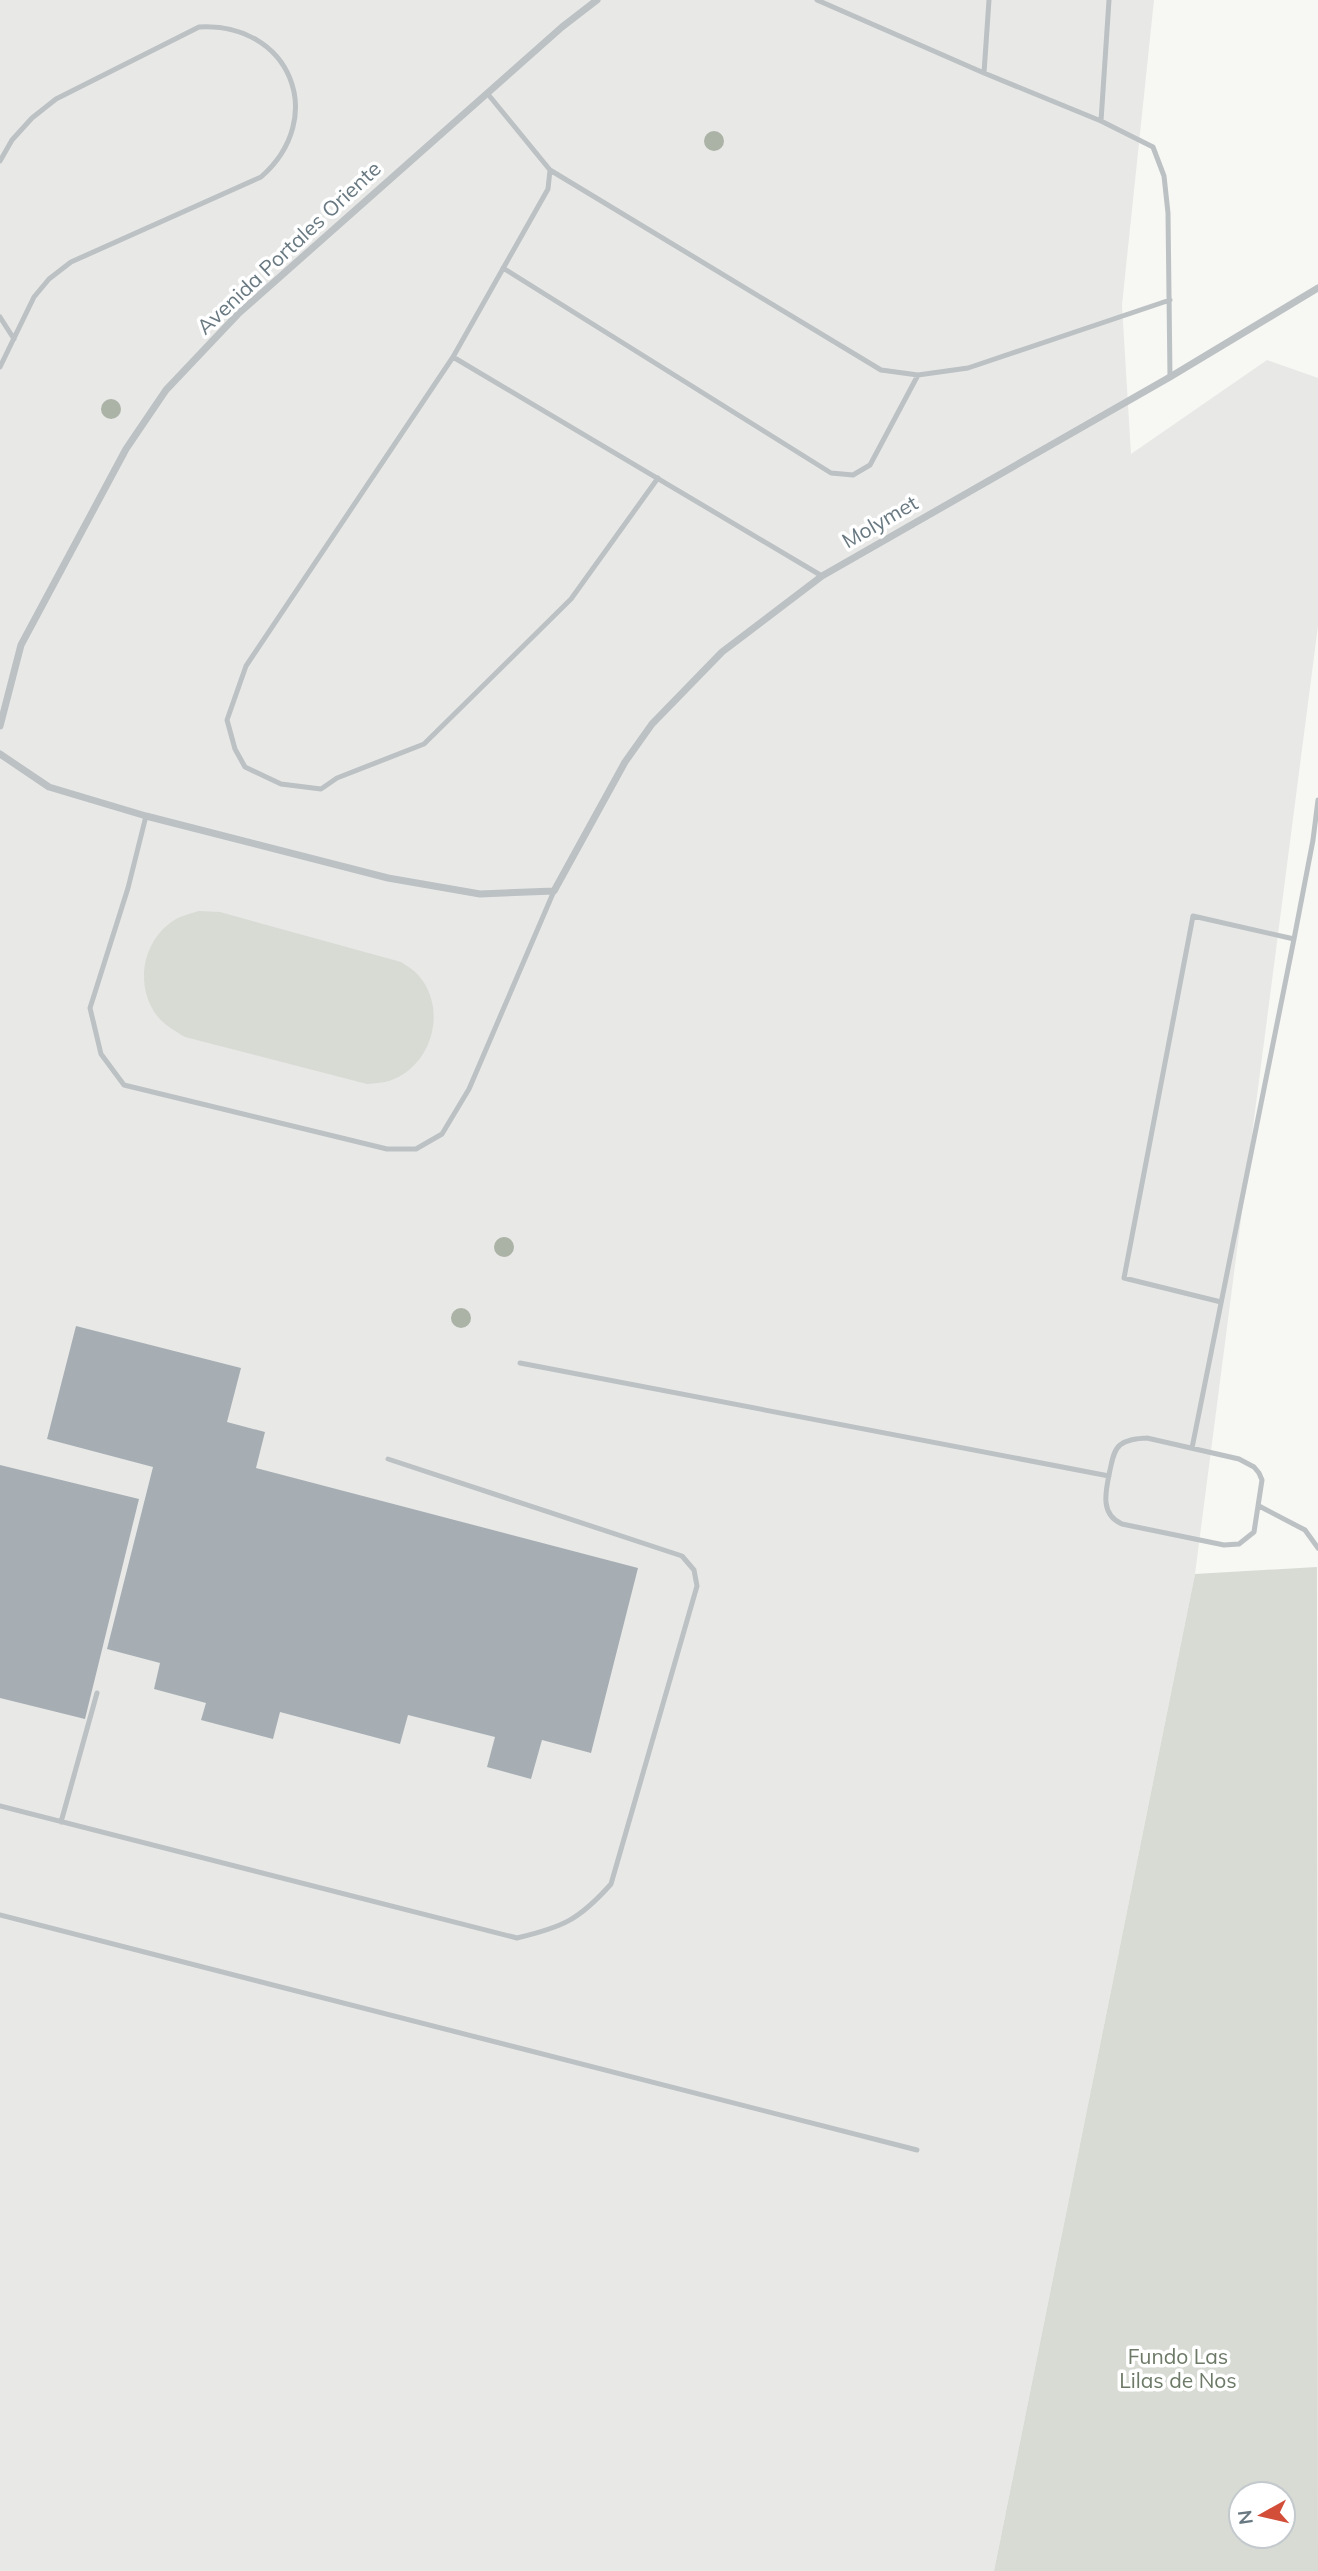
<svg xmlns="http://www.w3.org/2000/svg" width="1318" height="2571" font-family="Mulish,sans-serif">
  <rect width="100%" height="100%" fill="#f7f7f4"/>
  <path fill="#e8e8e7" d="M0,0H1154L1122,305L1131,454L1267,360L1318,378V626L1195,1574L994,2571H0Z"/>
  <path fill="#d7dbd4" fill-rule="evenodd" d="M199,911L220,912L401,962C407,966 414,970 419,976C448,1010 432,1067 389,1081C382,1083 374,1083 367,1084L185,1037C172,1029 159,1022 152,1008C135,977 146,935 178,918C184,915 192,913 199,911Z
    M1317,1567L1318,2571H994L1195,1574ZM1241,2494H1283V2536H1241Z"/>
  <path fill="#a6aeb3" d="M76,1326L241,1368L227,1422L265,1432L256,1468L638,1568L591,1753L542,1740L531,1779L487,1767L495,1737L408,1715L400,1744L280,1712L273,1739L201,1720L206,1703L154,1689L160,1663L107,1649L153,1467L47,1439Z
    M0,1465L139,1499L85,1719L0,1698Z"/>
  <g fill="none" stroke-linecap="round" stroke-linejoin="round">
    <path stroke="#bcc1c4" stroke-width="5" d="M817,0L984,73L1101,121L1153,147L1164,176L1168,213L1170,377
      M984,73L989,0
      M487,93L550,170L881,370L918,375L968,368L1170,300
      M1101,121L1109,0
      M0,161L12,140L32,118L56,99L199,27C290,22 329,117 261,177L71,262L49,279L34,297L0,367
      M550,170L548,189L453,357L246,666L227,720L235,749L245,767L281,784L321,789L337,778L424,744L571,599L658,478
      M503,268L831,473L853,475L870,465L918,375
      M0,317L14,339
      M453,357L822,576
      M146,816L128,888L90,1008L101,1054L124,1085L387,1149H416L442,1134L469,1089L554,891
      M1221,1302L1124,1278L1193,916L1294,939
      M520,1363L1109,1476
      M1147,1438L1239,1459L1254,1467L1259,1473L1262,1480L1254,1532L1239,1544L1224,1545L1122,1524C1099,1514 1106,1490 1110,1470C1112,1462 1113,1451 1120,1445C1128,1439 1137,1439 1147,1438Z
      M1192,1448L1294,939L1313,840L1318,800
      M1259,1506L1305,1530L1318,1548
      M0,1806L517,1938C563,1927 579,1920 611,1884L697,1586L694,1570L682,1556L388,1459
      M61,1822L97,1693
      M0,1915L917,2150"/>
    <path stroke="#bcc1c4" stroke-width="7" d="M0,726L21,645L126,449L166,390L238,314L562,27L597,0
      M0,754L49,787L146,816L388,878L480,894L554,891L625,762L652,724L722,652L822,576L1170,377L1318,288"/>
  </g>
  <g fill="#abb2a6">
    <circle cx="714" cy="141" r="10"/>
    <circle cx="111" cy="409" r="10"/>
    <circle cx="504" cy="1247" r="10"/>
    <circle cx="461" cy="1318" r="10"/>
  </g>
  <g text-anchor="middle" stroke-width="7" stroke-linejoin="round" paint-order="stroke">
    <g font-size="21" fill="#697982" stroke="#fff">
      <text transform="translate(289 248) rotate(-43)" y="7">Avenida Portales Oriente</text>
      <text transform="translate(880 522) rotate(-30)" y="7">Molymet</text>
    </g>
    <g font-size="21" fill="#6d7a67" stroke="#fff">
      <text x="1178" y="2364">Fundo Las<tspan x="1178" dy="24">Lilas de Nos</tspan></text>
    </g>
  </g>
  <g transform="translate(1262 2515) rotate(262)"><circle r="33" fill="#ffffff" stroke="#c3c9cd" stroke-width="2"/>
  <path d="M0-5L12 26L0 18L-12 26Z" fill="#d24e39"/>
  <text y="-10" font-size="19" font-weight="bold" text-anchor="middle" fill="#697982">N</text>
  </g>
</svg>
